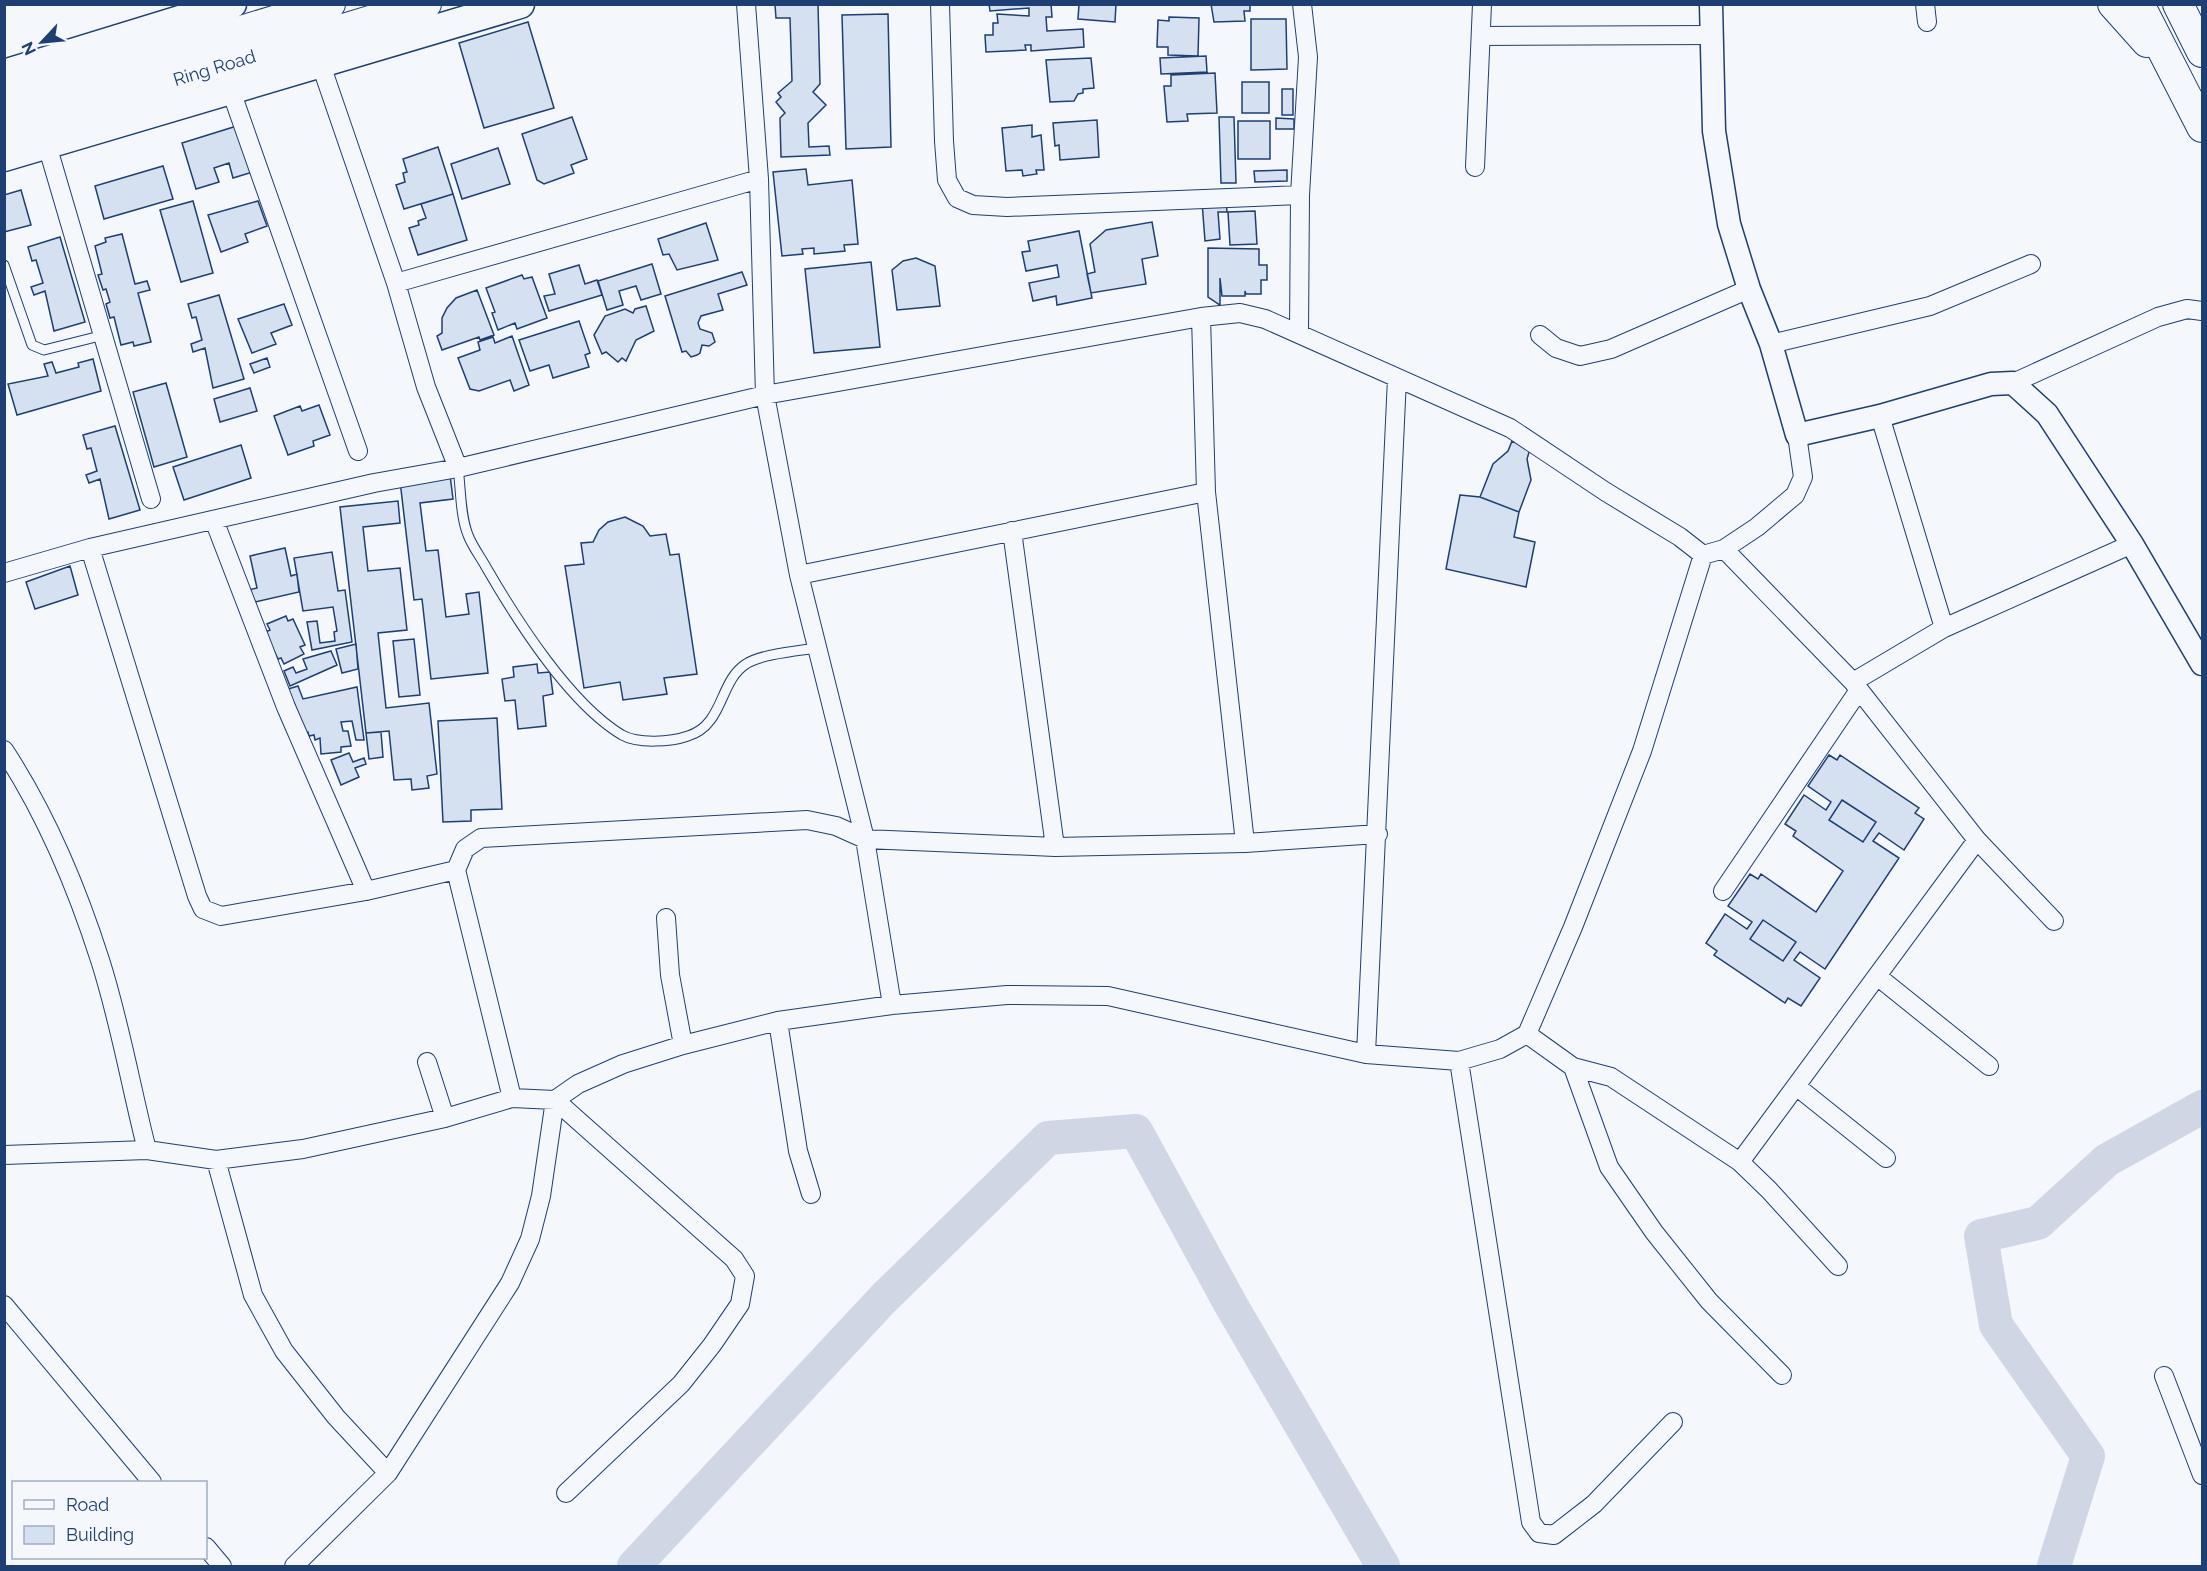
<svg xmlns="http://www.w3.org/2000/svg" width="2207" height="1571" font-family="Raleway,sans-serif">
  <rect width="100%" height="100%" fill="#f4f7fb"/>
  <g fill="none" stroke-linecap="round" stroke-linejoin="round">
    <path stroke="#cfd7e4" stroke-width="34" d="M634,1566L883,1299L1048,1138L1136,1131L1231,1305L1383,1566
      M2054,1566L2088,1456L1996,1325L1981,1236L2038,1223L2107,1160L2202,1107"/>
  </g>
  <path fill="#d5e0f0" stroke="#1d3f73" stroke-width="1.5" fill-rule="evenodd" d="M818,4L820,84L813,92L826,105L808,123L809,147L829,146L830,155L781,157L780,118L785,113L776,102L781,97L778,93L792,81L790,18H776L775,5Z
    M989,4H1051L1052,17H1046L1047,31L1083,29L1084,47L1031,51V45H1025L1026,50L986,52L985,35H993V23H998L997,14L1029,16V8L990,11Z
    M1079,4H1116L1115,22L1078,19Z
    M1211,4H1250V11H1244L1245,21L1214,22Z
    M888,14L891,147L846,149L842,15Z
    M1169,17L1199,18L1198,56L1168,55V47H1157L1158,20L1169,21Z
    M1251,19H1286L1287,69L1251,70Z
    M528,22L554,108L484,128L459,43Z
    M1206,56L1207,72L1161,74L1160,58Z
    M1091,58L1094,88L1083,89V93L1078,94L1074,101L1050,102L1046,60Z
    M1215,73L1217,113L1187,114L1188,121L1167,122L1164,86H1171V75Z
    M1242,82H1269V113H1242Z
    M1282,89H1293V115H1282Z
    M572,117L587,159L571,165L574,173L544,184L537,180L522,134Z
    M1219,117H1234L1236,183H1221Z
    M1276,118L1294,119V129H1276Z
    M1097,120L1099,157L1060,160L1059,145L1055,146L1053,123Z
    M1238,121H1270V159H1238Z
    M240,125L256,171L233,178L229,163L214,168L219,182L196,189L182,143Z
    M1032,125V137L1041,135L1044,170H1036L1037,174L1023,176L1022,170L1006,171L1002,128Z
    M438,147L453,194L404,209L396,185L405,182L403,173L407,172L403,159Z
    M498,148L510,184L462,199L451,164Z
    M163,166L173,199L104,219L95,186Z
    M806,169L808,185L852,180L858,244L844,245L845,251L814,254V248L802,249L803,254L782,256L773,172Z
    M1287,170V181L1255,182L1254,171Z
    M21,190L31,225L4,232V195Z
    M453,194L467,240L418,255L409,228L419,225L418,221L426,218L421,204Z
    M193,201L213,273L181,282L160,210Z
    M258,201L267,226L245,234L248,242L221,252L208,215Z
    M1226,201L1227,212H1218L1220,239L1205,241L1202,202Z
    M1255,211L1257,244L1230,245L1228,212Z
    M1152,222L1158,256L1142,259L1146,284L1091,293L1087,274L1095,272L1090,244L1106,230Z
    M706,223L718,260L677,270L669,254L663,255L658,239Z
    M1079,231L1092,298L1057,305L1056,296L1033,301L1029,283L1059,277L1057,265L1026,271L1022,252L1030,251L1028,241Z
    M122,234L135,284L147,281L150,290L138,293L151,342L134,346L133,342L121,345L114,317L110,318L106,304L110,302L106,289L103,290L98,275L102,274L95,246L106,242L105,238Z
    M60,237L85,322L54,331L45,291L34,295L31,287L43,283L36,260L32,261L28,247Z
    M1208,248L1259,249V265H1267V280H1261V294H1246L1245,291V296H1222L1220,278V305L1208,297Z
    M916,258L935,266L940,306L897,310L892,270L903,261Z
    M871,262L880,347L814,353L805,269Z
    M652,264L661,294L641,300L636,286L619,291L623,305L607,310L598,281Z
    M579,265L585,284L597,280L602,295L549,311L544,296L555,294L549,274Z
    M742,272L747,285L718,294L723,310L701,316L698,323L700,329L712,333L715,342L709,346L702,345L700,353L697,355L691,357L686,351L682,352L665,296Z
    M522,275L524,279L532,277L547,318L517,329L515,323L498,330L492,313L495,312L486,288Z
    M477,290L494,335L480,340L479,337L442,350L437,336L442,333V318L447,308L456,298Z
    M219,295L244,379L213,388L205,348L193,352L191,344L202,340L196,317L192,318L188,304Z
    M284,304L292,325L271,333L276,344L252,353L238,319Z
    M646,306L654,331L636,340L626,361L622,358L618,362L606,352L602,354L594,335L605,316L625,309L633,313L635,309Z
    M579,321L590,353L585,355L589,367L553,378L549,365L530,371L519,340Z
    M512,336L529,385L514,391L510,380L479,391L470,389L458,358L480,350L478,342L493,337L495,343Z
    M267,358L270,367L254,373L250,364Z
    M93,359L101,391L17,415L8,384L48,376L44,364L52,362L56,373L79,367L78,363Z
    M166,383L187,457L154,467L133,392Z
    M250,388L257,411L220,422L214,399Z
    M319,405L330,435L313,441L314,446L288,455L274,416L300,406L302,411Z
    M115,426L140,510L109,519L100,479L89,483L86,475L97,471L91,448L87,449L83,435Z
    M1512,441L1530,449L1527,459L1531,480L1519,512L1480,497L1493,464L1508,451Z
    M241,445L251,478L184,500L173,467Z
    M450,475L453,499L420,503L426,551L438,550L446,617L469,614L466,594L479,592L488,673L431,679L422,599L414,600L400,481Z
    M1460,495L1480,497L1519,512L1514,537L1535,542L1526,587L1446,569Z
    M398,501L400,523L363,527L368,571L400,568L407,630L378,633L386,708L429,703L437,774L427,776L429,788L412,790L411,779L394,780L389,731L366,733L340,507Z
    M625,517L643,526L650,536L666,534L670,555L679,554L697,674L664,678L667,694L623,700L620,682L584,688L565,566L584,564L581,543L593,542L599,530L608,522Z
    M285,548L291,576L297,574L299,592L251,603L248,590L257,588L250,556Z
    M332,552L338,591L345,590L352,642L312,650L307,622L317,621L320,643L335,641L334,632L337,631L333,607L303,611L294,558Z
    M70,566L78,595L35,609L26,582Z
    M286,616L288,621L293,619L305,645L300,647L304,654L284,664L281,658L278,659L265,632L270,630L267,624Z
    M414,639L420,695L399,697L393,641Z
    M356,644L358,669L342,673L336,649Z
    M331,651L337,665L290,686L284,671L293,667L296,673L307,669L303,659Z
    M537,664L538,673L550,672L553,694L543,696L546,726L518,729L515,700L505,701L502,679L514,677L513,667Z
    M298,686L303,699L357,687L364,740H356L352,721L341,722L343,731H348L351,746L341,747V752L321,754L320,738L315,740L314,735L309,736L308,732L302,733L285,690Z
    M497,718L502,809L471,810V821L443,822L438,721Z
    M381,732L383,757L369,759L366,733Z
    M349,753L353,762L364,758L366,764L355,768L359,777L341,785L331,760Z
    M1829,755L1837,760L1840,755L1919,808L1915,813L1924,819L1904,850L1879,833L1873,841L1899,858L1825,969L1800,952L1794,960L1820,978L1801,1006L1788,998L1785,1003L1714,955L1717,951L1706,943L1725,914L1747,929L1752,922L1728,906L1750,874L1758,879L1761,874L1816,912L1843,871L1793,836L1796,831L1785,824L1804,795L1826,810L1831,802L1808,786ZM1842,800L1876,822L1863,842L1829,820ZM1763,920L1796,942L1783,961L1750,939Z
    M1842,800L1876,822L1863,842L1829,820Z
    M1763,920L1796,942L1783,961L1750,939Z"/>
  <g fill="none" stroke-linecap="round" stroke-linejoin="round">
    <defs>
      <path id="service" d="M4,265L32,345L44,350L104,335
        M458,468C461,489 460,515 468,535C472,546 480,556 486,567C516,619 570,704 622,735C638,744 671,742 688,736C724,725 719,681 746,664C761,654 798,651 817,648"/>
      <path id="minor" d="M746,4L759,179L765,395L799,575L865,839L892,1005
        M940,4L944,141L947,180L957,198L973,205L1007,207L1300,195
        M1925,4L1927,22
        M1481,36L1711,35
        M320,62L396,283L426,387L458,468
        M231,91L358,451
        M47,145L151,499
        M1475,167L1482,4
        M396,283L759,179
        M1201,317L1206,492L1245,843
        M1299,333L1300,195L1308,57L1302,4
        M1540,335L1556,348L1580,356L1611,349L1749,289
        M1771,344L1930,306L2031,264
        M2013,383L2158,317L2187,309L2202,311
        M1880,416L1944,628
        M214,520L286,707L366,891
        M1012,531L1055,847
        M90,548L197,896L203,909L221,916L366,891L456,870
        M1724,549L1853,682L1977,840L2054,921
        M4,573L90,548L374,483L458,468L765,395L1201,317L1240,313L1265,319L1510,428L1606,492L1680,537L1703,555
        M799,575L1206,492
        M1853,682L1944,628L2132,544
        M4,750C46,814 77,888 100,960C120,1022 131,1088 147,1150
        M1723,891L1859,690
        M666,918L670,975L683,1045
        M1877,976L1989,1066
        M778,1021L798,1151L811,1194
        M1527,1034L1573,1067L1611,1077L1740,1162L1769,1190L1838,1266
        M1366,1054L1397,378
        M1459,1061L1531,1522L1539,1533L1554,1535L1594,1504L1673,1422
        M427,1062L445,1118
        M1573,1067L1609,1167L1654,1232L1709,1301L1782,1375
        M1796,1086L1886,1158
        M512,1098L456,870L465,849L481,838L807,820L836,826L865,839L1055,847L1245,843L1378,834
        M4,1155L147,1150L216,1160L303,1149L445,1118L512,1098L555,1100L734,1259L745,1276L740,1304L712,1345L681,1384L566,1493
        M216,1160L253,1295L284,1351L336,1417L388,1473
        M1740,1162L1977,840
        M4,1305L152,1482
        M2164,1376L2202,1475
        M206,1547L222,1566
        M294,1566L388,1473L510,1283L530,1239L541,1196L555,1100L578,1084L623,1064L683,1045L778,1021L892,1005L1007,995L1108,996L1366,1054L1459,1061L1500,1049L1527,1034L1573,927L1642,751L1703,555L1724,549L1757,527L1795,495L1803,477L1797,435"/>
      <path id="tertiary" d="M1711,4L1714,131L1729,224L1749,289L1771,344L1797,435L1880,416L1991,384L2013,383L2047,414L2132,544L2202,664"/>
      <path id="primary" d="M4,74L232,4
        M4,157L520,4"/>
      <g id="trunk">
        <path d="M2113,4L2147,42"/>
        <path d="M2139,4L2202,127"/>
        <path d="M2178,4L2202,52"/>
        <path d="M4,103L330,4"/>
        <path id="s1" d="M4,132L426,4"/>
      </g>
    </defs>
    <use href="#service" stroke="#1d3f73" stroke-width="11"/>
    <use href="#minor" stroke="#1d3f73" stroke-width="20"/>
    <use href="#tertiary" stroke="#1d3f73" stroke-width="25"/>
    <use href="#primary" stroke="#1d3f73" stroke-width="31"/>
    <use href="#trunk" stroke="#1d3f73" stroke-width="32"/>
    <use href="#service" stroke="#f4f7fb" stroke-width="9"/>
    <use href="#minor" stroke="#f4f7fb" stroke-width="18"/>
    <use href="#tertiary" stroke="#f4f7fb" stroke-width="22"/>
    <use href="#primary" stroke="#f4f7fb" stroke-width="28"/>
    <use href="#trunk" stroke="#f4f7fb" stroke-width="30"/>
  </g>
  <g text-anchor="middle" stroke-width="4.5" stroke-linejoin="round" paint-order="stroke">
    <g font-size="18" fill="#1d3f73" stroke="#f4f7fb">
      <text dy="6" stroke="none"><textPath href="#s1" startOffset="220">Ring Road</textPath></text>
    </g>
  </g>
  <rect width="2207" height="1571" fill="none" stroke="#1d3f73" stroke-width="12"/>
  <rect x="12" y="1481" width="195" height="78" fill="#f4f7fb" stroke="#9eadc5" stroke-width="1.5"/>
  <rect x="24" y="1500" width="30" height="9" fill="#f4f7fb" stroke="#9eadc5" stroke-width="1.5"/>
  <text x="66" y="1511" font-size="18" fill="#1d3f73">Road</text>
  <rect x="24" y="1526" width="30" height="18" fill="#d5e0f0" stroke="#9eadc5" stroke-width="1.5"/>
  <text x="66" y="1541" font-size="18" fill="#1d3f73">Building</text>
  <g transform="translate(42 42) rotate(244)" stroke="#f4f7fb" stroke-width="4.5" paint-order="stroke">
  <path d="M0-4.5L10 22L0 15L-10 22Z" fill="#1d3f73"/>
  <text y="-9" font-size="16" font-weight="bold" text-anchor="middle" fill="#1d3f73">N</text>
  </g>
</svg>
